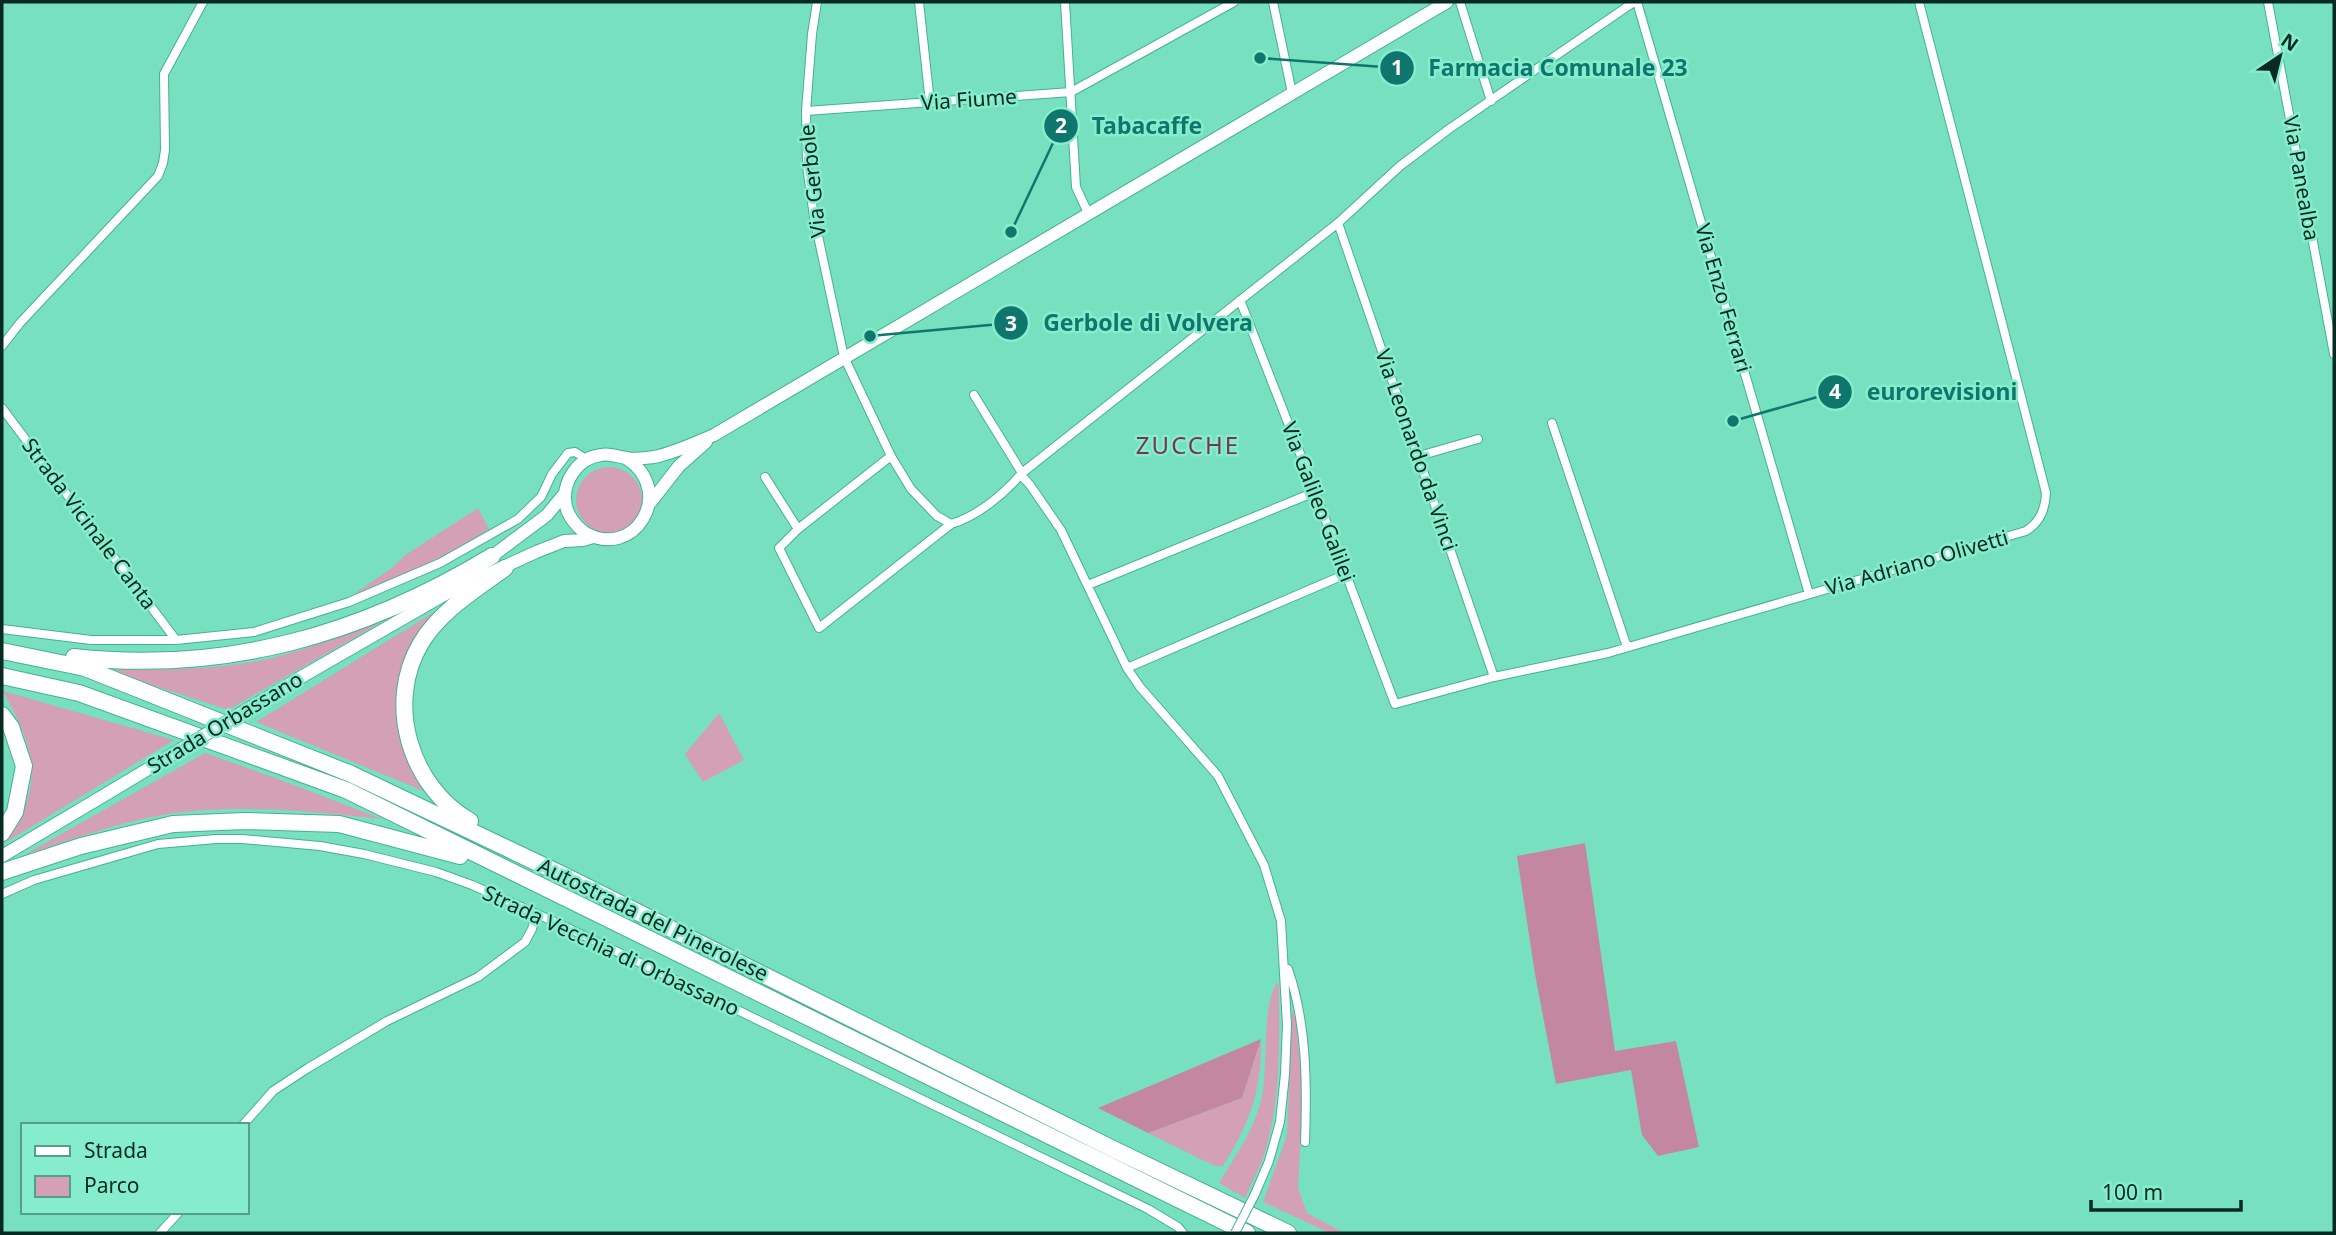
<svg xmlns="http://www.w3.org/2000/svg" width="2336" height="1235" font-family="'Noto Sans',sans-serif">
  <rect width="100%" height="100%" fill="#77e0bf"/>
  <path fill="#d3a0b6" d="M576 500a33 33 0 1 1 66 0a33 33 0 1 1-66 0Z
    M478,508L489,529C446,555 403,580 354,594L392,568L404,556Z
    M439,609L401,681L426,792L256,722Z
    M385,620L228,710L116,673L115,670C167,670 221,670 272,658C310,648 347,635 385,620Z
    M3,691L174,740L3,844C10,833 18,822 23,811C43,766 24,730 3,691Z
    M719,713L744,760L703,782L685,754Z
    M205,753L281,780L382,819C305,811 229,802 152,817C109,826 66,841 24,855Z
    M1277,983L1279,984C1279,1042 1282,1101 1263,1158C1258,1171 1251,1184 1245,1198L1219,1183C1235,1156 1253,1132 1261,1101C1269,1069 1261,1006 1277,983Z
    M1295,1012L1303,1095L1298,1188L1307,1213L1344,1233H1330L1263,1202L1287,1135L1292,1013Z
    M1261,1039C1262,1091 1250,1122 1223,1166H1215L1148,1133L1242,1098Z"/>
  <path fill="#c487a2" d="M1585,843L1615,1051L1676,1041L1699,1147L1658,1156L1642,1135L1631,1070L1556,1084L1535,974L1517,856Z
    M1261,1039L1242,1098L1148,1133L1098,1108Z"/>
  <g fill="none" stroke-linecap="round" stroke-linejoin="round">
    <defs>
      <path id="minor" d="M817,2L812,34L806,111L807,166L814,217L844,357L891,456L911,489L937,516L951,524
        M919,2L930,103
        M1065,2L1076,187L1088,213
        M1273,2L1292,93
        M1460,2L1491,101
        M1637,2L1809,594
        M2268,2L2334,354
        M806,111L1071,92L1234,2
        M1338,223L1494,677
        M1240,300L1315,492L1395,704L1494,677L1608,653L2026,531C2040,522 2045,510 2046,493L1919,2
        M2,346L20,323L158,176L163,163L165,150L164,74L203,2
        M974,395L1022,473
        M2,408L176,640
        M1552,423L1627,647
        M891,456L798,529L779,548L819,628L951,524C978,516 1004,494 1022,473L1338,223L1400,166L1449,129L1634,2
        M1419,456L1478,439
        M1021,475L1030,485L1061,530L1127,668L1140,687L1218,776L1264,865L1281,921L1287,1025L1285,1074L1280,1122L1269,1161L1255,1194
        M765,477L798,529
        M1088,585L1315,492
        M2,629L91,640H176L254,632L349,602L440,563L518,519L541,497L552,474L568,453L575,452L586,459
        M1127,668L1346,574
        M2,894L34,880L158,844L216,839H242L320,846L364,854L436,872L472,885L566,927L1148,1209L1178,1227L1183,1233
        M1288,969C1307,1024 1307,1084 1305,1142
        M243,1125L273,1091L308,1068L387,1021L478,977L525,942L532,929L536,915
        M160,1233L179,1212"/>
      <path id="secondary" d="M626,458C678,492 633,562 584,532C576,526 568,516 566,506C561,483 577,458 601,455C610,453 618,457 627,458C635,460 645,458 654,457C674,453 695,443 714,435L1447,2
        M650,503L679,466L706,442
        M487,560L547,515L565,493
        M303,676L449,592L536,552L564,541L583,540L593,537
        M2,856L108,793"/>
      <path id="motorway" d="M2,651L85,668L351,774L563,875L1113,1149L1288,1233
        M74,657C226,674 363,634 492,556
        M2,676L79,693L346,790L1247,1233
        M2,715L11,727L24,766L15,812L2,833
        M470,821C410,787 385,703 421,643C440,611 475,590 505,568
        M2,872L81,846L173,824L245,821L339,824L460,856"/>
    </defs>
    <use href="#minor" stroke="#45b193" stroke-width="10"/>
    <use href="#secondary" stroke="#45b193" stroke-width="14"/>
    <use href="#motorway" stroke="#45b193" stroke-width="18"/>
    <use href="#minor" stroke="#fff" stroke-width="8"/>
    <use href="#secondary" stroke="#fff" stroke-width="12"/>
    <use href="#motorway" stroke="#fff" stroke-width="16"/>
    <defs>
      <path id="minor-bridge" d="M1235,1233L1255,1194"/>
      <path id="secondary-bridge" d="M108,793L303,676"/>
    </defs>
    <use href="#minor-bridge" stroke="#45b193" stroke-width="10" stroke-linecap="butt"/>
    <use href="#secondary-bridge" stroke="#45b193" stroke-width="14" stroke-linecap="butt"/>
    <use href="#minor-bridge" stroke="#fff" stroke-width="8"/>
    <use href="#secondary-bridge" stroke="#fff" stroke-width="12"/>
  </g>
  <g text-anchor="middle" stroke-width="5" stroke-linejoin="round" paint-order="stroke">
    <g font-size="21" fill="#072a21" stroke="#85edcc">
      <text transform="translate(969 100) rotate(-4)" y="7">Via Fiume</text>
      <text transform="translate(2301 178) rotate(80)" y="7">Via Panealba</text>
      <text transform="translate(813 181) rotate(-96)" y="7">Via Gerbole</text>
      <text transform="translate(1723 298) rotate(74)" y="7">Via Enzo Ferrari</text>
      <text transform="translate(1416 450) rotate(71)" y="7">Via Leonardo da Vinci</text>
      <text transform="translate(1318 502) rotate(69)" y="7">Via Galileo Galilei</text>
      <text transform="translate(89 524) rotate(53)" y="7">Strada Vicinale Canta</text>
      <text transform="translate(1917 563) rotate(-16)" y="7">Via Adriano Olivetti</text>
      <text transform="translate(225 723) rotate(-31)" y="7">Strada Orbassano</text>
      <text transform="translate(653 920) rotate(26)" y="7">Autostrada del Pinerolese</text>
      <text transform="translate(611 951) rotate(25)" y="7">Strada Vecchia di Orbassano</text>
    </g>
    <g font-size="24" letter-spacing="2" fill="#773556" stroke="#85edcc">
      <text x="1188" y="454">ZUCCHE</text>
    </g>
  </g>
  <path fill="none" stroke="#0f766e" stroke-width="2.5" d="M1260 58L1397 68M1011 232L1061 126M870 336L1011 323M1733 421L1835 392"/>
  <g fill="#0f766e" stroke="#85edcc" stroke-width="2.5">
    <circle cx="1260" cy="58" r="7"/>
    <circle cx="1011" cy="232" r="7"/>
    <circle cx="870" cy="336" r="7"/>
    <circle cx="1733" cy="421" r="7"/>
    <circle cx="1397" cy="68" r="18"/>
    <circle cx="1061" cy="126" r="18"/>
    <circle cx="1011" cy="323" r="18"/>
    <circle cx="1835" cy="392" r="18"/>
  </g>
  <g font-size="21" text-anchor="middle" font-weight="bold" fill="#fff">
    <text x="1397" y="75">1</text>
    <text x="1061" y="133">2</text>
    <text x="1011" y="331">3</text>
    <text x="1835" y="399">4</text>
  </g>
  <g font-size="23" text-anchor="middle" font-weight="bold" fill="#0f766e" stroke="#85edcc" stroke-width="5" stroke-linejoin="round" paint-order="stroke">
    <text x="1558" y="76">Farmacia Comunale 23</text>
    <text x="1147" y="134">Tabacaffe</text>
    <text x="1148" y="331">Gerbole di Volvera</text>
    <text x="1942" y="400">eurorevisioni</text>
  </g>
  <rect width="2336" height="1235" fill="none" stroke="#072a21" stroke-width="7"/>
  <rect x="21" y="1123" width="228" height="91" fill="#85edcc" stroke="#539f88" stroke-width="2"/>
  <rect x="35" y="1146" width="35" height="10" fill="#ffffff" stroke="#539f88" stroke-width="2"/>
  <text x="84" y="1158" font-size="21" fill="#072a21">Strada</text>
  <rect x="35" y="1176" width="35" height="21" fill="#d3a0b6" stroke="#539f88" stroke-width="2"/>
  <text x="84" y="1193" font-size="21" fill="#072a21">Parco</text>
  <g transform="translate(2280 56) rotate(35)" stroke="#85edcc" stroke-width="5" paint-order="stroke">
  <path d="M0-5L12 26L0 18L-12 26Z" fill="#072a21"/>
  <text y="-10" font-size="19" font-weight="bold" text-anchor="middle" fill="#072a21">N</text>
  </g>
  <path d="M2091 1200v10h150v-10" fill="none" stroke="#072a21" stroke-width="3.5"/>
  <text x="2102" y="1200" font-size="21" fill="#072a21" stroke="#85edcc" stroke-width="5" paint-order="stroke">100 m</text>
</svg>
